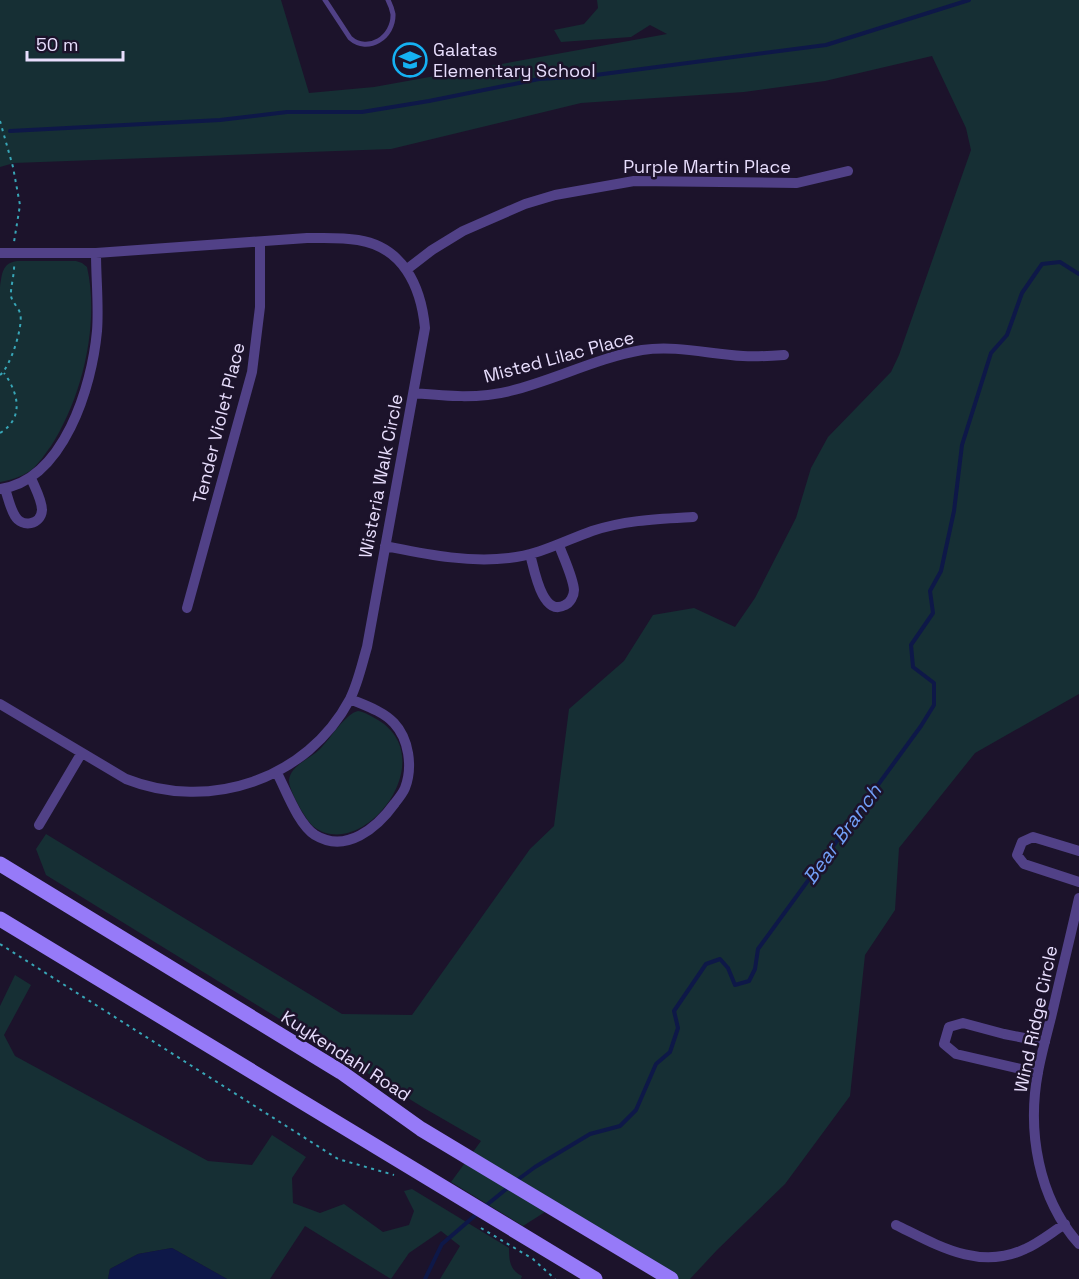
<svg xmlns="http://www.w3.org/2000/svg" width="1079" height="1279" font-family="'Space Grotesk',sans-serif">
  <rect width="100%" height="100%" fill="#1c132b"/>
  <path fill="#162f34" d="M0,0H281L309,93L374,87L667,34L650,25L631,37L561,42L554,30L584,24L598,8L597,0H1079V694L975,753L899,848L895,910L865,955L850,1096L785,1184L717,1250L690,1279H656L583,1224L545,1212L523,1226L451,1182L481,1141L424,1108L46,875L36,849L46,834L342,1014L412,1015L530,849L554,826L569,709L624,661L653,615L694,608L735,627L755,598L796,518L811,468L828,437L891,372L899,355L971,150L966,128L932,56L825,81L744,92L581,103L391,149L14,163L0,167Z
    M17,261H76L82,263L87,267C100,324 82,398 51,446C45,454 39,464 30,471C21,477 11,480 0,482V287C2,274 2,263 17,261Z
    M358,711C365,712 371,716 378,720C443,759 363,863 314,827C307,822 288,789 289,780C291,765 310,759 320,749C330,739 346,713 358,711Z
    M15,975L31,985L4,1035L15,1056L208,1161L252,1165L272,1135L306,1157L292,1178L293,1203L320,1213L344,1204L383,1232L409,1225L414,1211L404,1191L412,1189L509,1248C509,1261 510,1270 522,1276L521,1279H440L460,1246L441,1231L409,1253L391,1279L305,1226L270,1279H227L172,1248L138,1254L110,1269L108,1279H0V1006Z"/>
  <path fill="#0e1848" d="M172,1248L227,1279H108L110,1269L138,1254Z"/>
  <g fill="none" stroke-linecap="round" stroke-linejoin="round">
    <path stroke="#0e1848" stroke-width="4" d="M10,131L220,120L287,112H362L429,101L539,79L588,76L826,45L969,0
      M516,1181L535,1167L590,1134L620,1126L636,1110L656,1064L670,1052L678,1028L674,1011L706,964L720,959L728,968L735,985L749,981L755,969L758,949L921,726L934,705V683L913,667L911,645L933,613L930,591L941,571L954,511L962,445L991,353L1007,335L1022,293L1042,264L1060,262L1079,274
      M483,1208L510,1186
      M425,1279L442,1244L478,1213"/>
    <path stroke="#38a6b7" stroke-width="2" stroke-dasharray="3 4.5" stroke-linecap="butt" d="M0,121L13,167L20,205L14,242
      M0,375C10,368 24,325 20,313C18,307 12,302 11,296C10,289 15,273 14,263
      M0,433C25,418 18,392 4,373
      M0,944L338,1159L394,1175
      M481,1228L533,1259L555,1279"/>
    <path stroke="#514187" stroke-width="5" d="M325,0L350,38C368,54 394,37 393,14C392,9 390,4 388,0"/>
    <path stroke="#514187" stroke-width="10" d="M0,253H96L307,238C324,238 341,237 358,240C403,247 421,286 425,328L367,647C362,664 358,683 350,699C307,780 209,812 126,779L0,704
      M406,270L432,250L463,231L525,204L555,195L634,181L797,183L848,171
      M414,393C446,396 478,399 510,391C555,380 596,358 642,350C676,345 709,354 743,356C756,357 770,356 784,355
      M0,489C64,480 92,386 97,331C99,306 96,279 96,253
      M5,489C8,497 10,508 15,516C22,528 41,525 42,510C42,500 35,488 31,478
      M385,546C426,554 467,563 509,558C539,555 564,541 592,531C625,520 658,519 693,517
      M530,554C534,568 542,618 565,605C570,603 574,596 574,590C573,577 563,557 559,545
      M187,608L252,372L260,307V242
      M277,773C286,790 298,824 315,835C346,854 377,828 395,803C399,798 403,793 405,788C413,767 409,739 394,723C383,711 364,705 350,699
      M39,825L81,754
      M1079,851L1033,837L1022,842L1017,855L1024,864L1079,882
      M1079,898C1071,934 1062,970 1054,1005C1049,1027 1042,1050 1038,1072C1027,1131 1038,1198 1079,1244
      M1038,1073L956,1054L944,1044L949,1027L963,1023L1004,1034L1045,1042
      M896,1225C937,1245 979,1271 1025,1249C1039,1243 1052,1232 1065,1224"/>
    <path stroke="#967af8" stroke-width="15" d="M0,864L341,1072L421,1129L671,1279
      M0,919L595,1279"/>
  </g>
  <defs>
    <symbol id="school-ring" viewBox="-11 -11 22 22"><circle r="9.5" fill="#1c132b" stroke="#15b1f3" stroke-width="1.5"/><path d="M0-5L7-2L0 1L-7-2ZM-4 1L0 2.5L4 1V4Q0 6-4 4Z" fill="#15b1f3"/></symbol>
  </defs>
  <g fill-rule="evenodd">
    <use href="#school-ring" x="391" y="41" width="38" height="38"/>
  </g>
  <g text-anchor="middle" stroke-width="5" stroke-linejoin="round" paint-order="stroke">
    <g font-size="18" fill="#e8defd" stroke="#1c132b" text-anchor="start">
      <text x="433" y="56">Galatas<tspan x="433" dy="21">Elementary School</tspan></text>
    </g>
    <g font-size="18" fill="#e8defd" stroke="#1c132b">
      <text x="707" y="173">Purple Martin Place</text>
      <text transform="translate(559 357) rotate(-15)" y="6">Misted Lilac Place</text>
      <text transform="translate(219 423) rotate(-76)" y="6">Tender Violet Place</text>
      <text transform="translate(381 476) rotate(-79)" y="6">Wisteria Walk Circle</text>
      <text transform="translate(1036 1019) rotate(-78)" y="6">Wind Ridge Circle</text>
      <text transform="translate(346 1056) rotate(33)" y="6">Kuykendahl Road</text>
    </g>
    <g font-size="20" font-style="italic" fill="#729ff7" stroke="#1c132b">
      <text transform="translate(842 834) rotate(-54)" y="7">Bear Branch</text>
    </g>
  </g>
  <path d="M27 51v9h96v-9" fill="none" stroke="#e8defd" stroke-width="3"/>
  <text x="36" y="51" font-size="18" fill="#e8defd" stroke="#1c132b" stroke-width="4.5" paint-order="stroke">50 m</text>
</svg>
